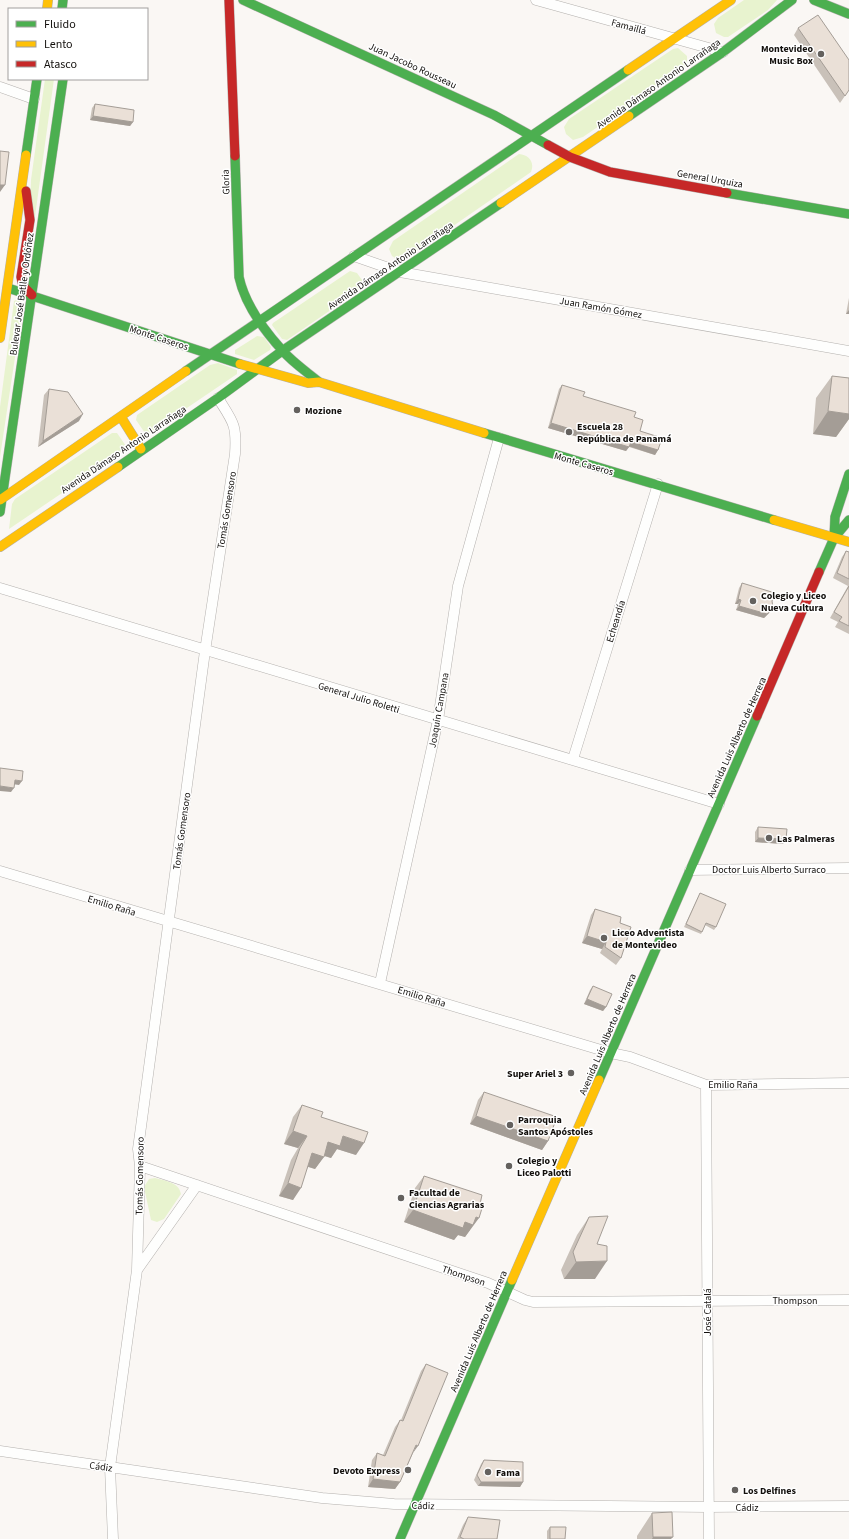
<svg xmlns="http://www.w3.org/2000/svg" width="849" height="1539" font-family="'Source Sans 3',sans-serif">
  <rect width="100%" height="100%" fill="#faf7f4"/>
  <path fill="#e8f3cf" d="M744,0H777L768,10L728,37H724L716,33L714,24L718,18Z
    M678,48L687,56V63L685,67L583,137L573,140L566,134L564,127L569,119L673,49Z
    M45,79H54L28,267L31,180Z
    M519,154C529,155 535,162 531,172L407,258L398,260L392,256L389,249L393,241Z
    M350,271L357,273L362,280L361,287L357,292L287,340L282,339L272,325L273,323Z
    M18,299H21L23,304L0,457V407L14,301Z
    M257,336L264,337L271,347L270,350L254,360L235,354V350Z
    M218,363L237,370V374L150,433H145L136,420L137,415L210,365Z
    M112,433H117L126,446L124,451L9,529L12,504L15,499Z
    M155,1178C165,1181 179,1182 181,1194L164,1219L157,1222L151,1220L144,1187L149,1179Z"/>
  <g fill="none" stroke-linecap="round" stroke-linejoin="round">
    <defs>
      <path id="street" d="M536,0L723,52
        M0,87L34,99
        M354,256L400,272L849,351
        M0,588L719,804
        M573,759L658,484
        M690,870L849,868
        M0,871L611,1053L630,1057L706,1085L849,1083
        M380,983L438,720L458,586L499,438
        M706,1085L709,1539
        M140,1166L488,1283L525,1300L533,1302L849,1300
        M137,1270L197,1185
        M0,1451L322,1498L394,1504L708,1507L849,1506
        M113,1539L110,1467L137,1270L140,1166L138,1149L205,651L235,454C237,424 233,422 218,398"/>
      <path id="fast" d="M243,0L494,115L548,145
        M814,0L849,14
        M62,9L63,0
        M629,116L723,52L792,0
        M26,155L37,79
        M235,156L239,277C245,305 263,329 282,350C292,362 307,372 319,382
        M727,193L849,214
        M8,288L240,364
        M186,371L628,70
        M484,433L774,520
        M118,467L218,398L282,351L501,203
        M0,512L63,79
        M834,538L835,517L849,474
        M819,572L834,538L849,520
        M599,1080L757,716
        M400,1539L512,1280"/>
      <path id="slow" d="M47,9L48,0
        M628,70L731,0
        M501,203L629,116
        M0,338L26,155
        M240,364L308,383L319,382L484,433
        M121,417L141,449
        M0,500L186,371
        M774,520L849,542
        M0,547L118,467
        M512,1280L599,1080"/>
      <path id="jam" d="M229,0L235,156
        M548,145L570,157L610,172L727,193
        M26,191L30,220L21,277L23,286L32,295
        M757,716L819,572"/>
    </defs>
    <use href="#street" stroke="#b4b1ae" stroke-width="11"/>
    <use href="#fast" stroke="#b4b1ae" stroke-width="10"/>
    <use href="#slow" stroke="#b4b1ae" stroke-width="10"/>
    <use href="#jam" stroke="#b4b1ae" stroke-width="10"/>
    <use href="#street" stroke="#fefefd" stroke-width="10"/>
    <use href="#fast" stroke="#4caf50" stroke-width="9"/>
    <use href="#slow" stroke="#ffc107" stroke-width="9"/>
    <use href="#jam" stroke="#c62828" stroke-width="9"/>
  </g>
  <path fill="#c9c1b9" d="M798,28L849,90L840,103L794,35Z
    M95,104L133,122L130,126L90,120L92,108Z
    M849,298V314H846Z
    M832,376L849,378V419L836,437L813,434L816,398Z
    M562,385L583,396L634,417L640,431L658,450L655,455L629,447L626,451L548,428L559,389Z
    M49,389L79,421L38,447L44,395Z
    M846,551L849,552V634L835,627L838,622L830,618L848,586L833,578L842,557Z
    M742,583L772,601L773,608L770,612L764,618L736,610L738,604H735L739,588Z
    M758,827L786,839L783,844L755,842V832Z
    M700,893L716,927L714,930L705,925L701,934L684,927Z
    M595,909L620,923L621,958L616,965L600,953L602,949L582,943L591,915Z
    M593,986L606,1007L603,1011L584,1004L590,990Z
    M484,1092L548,1141L542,1150L470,1124L478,1100Z
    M302,1105L321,1117L356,1155L337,1149L331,1158L324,1156L315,1169L308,1167L293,1200L279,1196L291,1160L298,1148L284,1144L293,1117Z
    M424,1176L470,1230L465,1237L458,1235L454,1240L404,1222L415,1188Z
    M589,1217L597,1244L595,1279H564L561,1270L577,1235Z
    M426,1364L413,1453L400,1482L395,1489L368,1487L372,1460L377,1453L383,1455L395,1427L400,1420H401L421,1371Z
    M484,1460L523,1482L520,1487L478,1486L474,1480L481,1464Z
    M652,1513L671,1539H637V1536Z
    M468,1517L497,1539H457L463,1525Z
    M550,1527L565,1539H547V1531Z"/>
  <path fill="#a49d96" d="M93,116L133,122L130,126L90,120Z
    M0,185H5L0,192Z
    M849,310V314H846Z
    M828,411L849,414V419L836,437L813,434Z
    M83,414L79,421L38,447L43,441Z
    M551,423L629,447L626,451L548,428Z
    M631,442L658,450L655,455L628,446Z
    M738,599L741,600L738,604H735Z
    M739,606L773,608L770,612L764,618L736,610Z
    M15,780L22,781L19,785L12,784Z
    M0,786L14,788L11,792L0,791Z
    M758,838L786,839L783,844L755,842Z
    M587,936L606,942L602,949L582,943Z
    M587,999L606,1007L603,1011L584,1004Z
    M476,1116L548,1141L542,1150L470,1124Z
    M293,1131L307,1136L298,1148L284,1144Z
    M343,1136L364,1143L356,1155L337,1149L331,1158L319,1154L328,1142Z
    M312,1153L324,1157L315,1169L303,1165Z
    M288,1183L301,1188L293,1200L279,1196Z
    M413,1210L465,1222L476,1217L479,1218L465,1237L458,1235L454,1240L404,1222Z
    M607,1261L595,1279H564L576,1262Z
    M416,1445L418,1446L413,1453Z
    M373,1479L400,1482L395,1489L368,1487Z
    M481,1482H523L520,1487L478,1486Z
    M653,1537H673L671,1539H652Z"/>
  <path fill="#eae0d7" stroke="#a49d96" d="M818,15L849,60V90L845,96L798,28Z
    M95,104L134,110L133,122L93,116Z
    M0,151L9,152L5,185H0Z
    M832,376L849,378V414L828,411Z
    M562,385L585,392L583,396L636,412L634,417L643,420L640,431L662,438L658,450L631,442L629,447L551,423Z
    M49,389L68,392L83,414L43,441Z
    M846,551L849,552V579L837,573Z
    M742,583L775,593L772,601L773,608L767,614L739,606L741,600L738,599Z
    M849,586V626L839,621L842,617L834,612Z
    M0,768L23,771L22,781L15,780L14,788L0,786Z
    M758,827L787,829L786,839L758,838Z
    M700,893L726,904L716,927L706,923L702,932L686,924Z
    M595,909L621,917L620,923L631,927L621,958L605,947L606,942L587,936Z
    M593,986L612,994L606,1007L587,999Z
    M484,1092L557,1117L548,1141L476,1116Z
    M302,1105L323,1112L321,1117L368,1132L364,1143L343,1136L340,1146L328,1142L324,1157L312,1153L301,1188L288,1183L300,1148L307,1136L293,1131Z
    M424,1176L482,1195L480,1204L483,1205L479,1218L476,1217L473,1225L465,1222L463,1228L413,1210Z
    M608,1216L597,1244L607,1246V1261L576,1262L573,1252L589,1217Z
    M426,1364L448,1373L418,1446L416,1445L400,1482L373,1479L377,1453L385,1456L400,1420L403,1421Z
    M484,1460L523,1462V1482H481L477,1475Z
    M672,1512L673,1537H653L652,1513Z
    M468,1517L500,1520L497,1539H464L460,1537Z
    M550,1527H566L565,1539H550Z"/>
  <g fill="#64615e" stroke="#fff" stroke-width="1.5">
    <circle cx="821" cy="54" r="4"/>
    <circle cx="297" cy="410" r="4"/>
    <circle cx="569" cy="432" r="4"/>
    <circle cx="753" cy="601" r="4"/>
    <circle cx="769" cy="838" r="4"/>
    <circle cx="604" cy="938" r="4"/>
    <circle cx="571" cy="1073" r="4"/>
    <circle cx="510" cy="1125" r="4"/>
    <circle cx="509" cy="1166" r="4"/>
    <circle cx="401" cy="1198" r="4"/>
    <circle cx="408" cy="1470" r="4"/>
    <circle cx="488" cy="1472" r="4"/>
    <circle cx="735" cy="1490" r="4"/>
  </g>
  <g text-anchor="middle" stroke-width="3" stroke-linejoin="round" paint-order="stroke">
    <g font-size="10" fill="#13100d" stroke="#fff">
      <text transform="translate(629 26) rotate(15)" y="4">Famaillá</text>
      <text transform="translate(413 65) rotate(25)" y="4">Juan Jacobo Rousseau</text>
      <text transform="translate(658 83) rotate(-35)" y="4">Avenida Dámaso Antonio Larrañaga</text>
      <text transform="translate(710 178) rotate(10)" y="4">General Urquiza</text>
      <text transform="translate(225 182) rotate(-92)" y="4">Gloria</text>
      <text transform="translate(390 265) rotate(-34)" y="4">Avenida Dámaso Antonio Larrañaga</text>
      <text transform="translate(21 294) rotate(-82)" y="4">Bulevar José Batlle y Ordóñez</text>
      <text transform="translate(601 307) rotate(10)" y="4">Juan Ramón Gómez</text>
      <text transform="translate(159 337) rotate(18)" y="4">Monte Caseros</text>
      <text transform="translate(123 449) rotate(-34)" y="4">Avenida Dámaso Antonio Larrañaga</text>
      <text transform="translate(584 463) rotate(16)" y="4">Monte Caseros</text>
      <text transform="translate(226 510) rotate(-81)" y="4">Tomás Gomensoro</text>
      <text transform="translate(615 621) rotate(-73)" y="4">Echeandía</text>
      <text transform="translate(359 697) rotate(17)" y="4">General Julio Roletti</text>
      <text transform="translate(438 710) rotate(-80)" y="4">Joaquín Campana</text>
      <text transform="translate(736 737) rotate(-66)" y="4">Avenida Luis Alberto de Herrera</text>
      <text transform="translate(181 831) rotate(-82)" y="4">Tomás Gomensoro</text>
      <text x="769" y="873">Doctor Luis Alberto Surraco</text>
      <text transform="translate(112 905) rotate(17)" y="4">Emilio Raña</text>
      <text transform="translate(422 996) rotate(17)" y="4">Emilio Raña</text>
      <text transform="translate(607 1034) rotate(-67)" y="4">Avenida Luis Alberto de Herrera</text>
      <text x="733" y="1088">Emilio Raña</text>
      <text transform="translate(139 1176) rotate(-89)" y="4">Tomás Gomensoro</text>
      <text transform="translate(464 1275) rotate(19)" y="4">Thompson</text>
      <text x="795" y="1304">Thompson</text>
      <text transform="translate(707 1312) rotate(-90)" y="4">José Catalá</text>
      <text transform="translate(478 1331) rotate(-67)" y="4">Avenida Luis Alberto de Herrera</text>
      <text transform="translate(101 1466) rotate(8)" y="4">Cádiz</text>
      <text transform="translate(423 1505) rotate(1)" y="4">Cádiz</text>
      <text x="747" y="1511">Cádiz</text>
    </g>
    <g font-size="10" font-weight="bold" fill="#13100d" stroke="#fff" text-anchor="start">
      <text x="813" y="52" text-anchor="end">Montevideo<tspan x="813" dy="12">Music Box</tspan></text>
      <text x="305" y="414">Mozione</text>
      <text x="577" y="430">Escuela 28<tspan x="577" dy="12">República de Panamá</tspan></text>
      <text x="761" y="599">Colegio y Liceo<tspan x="761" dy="12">Nueva Cultura</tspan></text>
      <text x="777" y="842">Las Palmeras</text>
      <text x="612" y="936">Liceo Adventista<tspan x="612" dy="12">de Montevideo</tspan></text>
      <text x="563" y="1077" text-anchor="end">Super Ariel 3</text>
      <text x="518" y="1123">Parroquia<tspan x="518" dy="12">Santos Apóstoles</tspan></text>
      <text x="517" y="1164">Colegio y<tspan x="517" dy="12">Liceo Palotti</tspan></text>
      <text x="409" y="1196">Facultad de<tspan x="409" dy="12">Ciencias Agrarias</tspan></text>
      <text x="400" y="1474" text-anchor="end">Devoto Express</text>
      <text x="496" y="1476">Fama</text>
      <text x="743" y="1494">Los Delfines</text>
    </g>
  </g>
  <rect x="8" y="8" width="140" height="72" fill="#ffffff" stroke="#a19f9e"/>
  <rect x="16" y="21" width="20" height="6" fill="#4caf50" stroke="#a19f9e"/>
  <text x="44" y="28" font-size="12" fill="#13100d">Fluido</text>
  <rect x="16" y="41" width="20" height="6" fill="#ffc107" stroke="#a19f9e"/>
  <text x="44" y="48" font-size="12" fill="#13100d">Lento</text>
  <rect x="16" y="61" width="20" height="6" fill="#c62828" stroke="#a19f9e"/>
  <text x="44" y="68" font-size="12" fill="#13100d">Atasco</text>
</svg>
